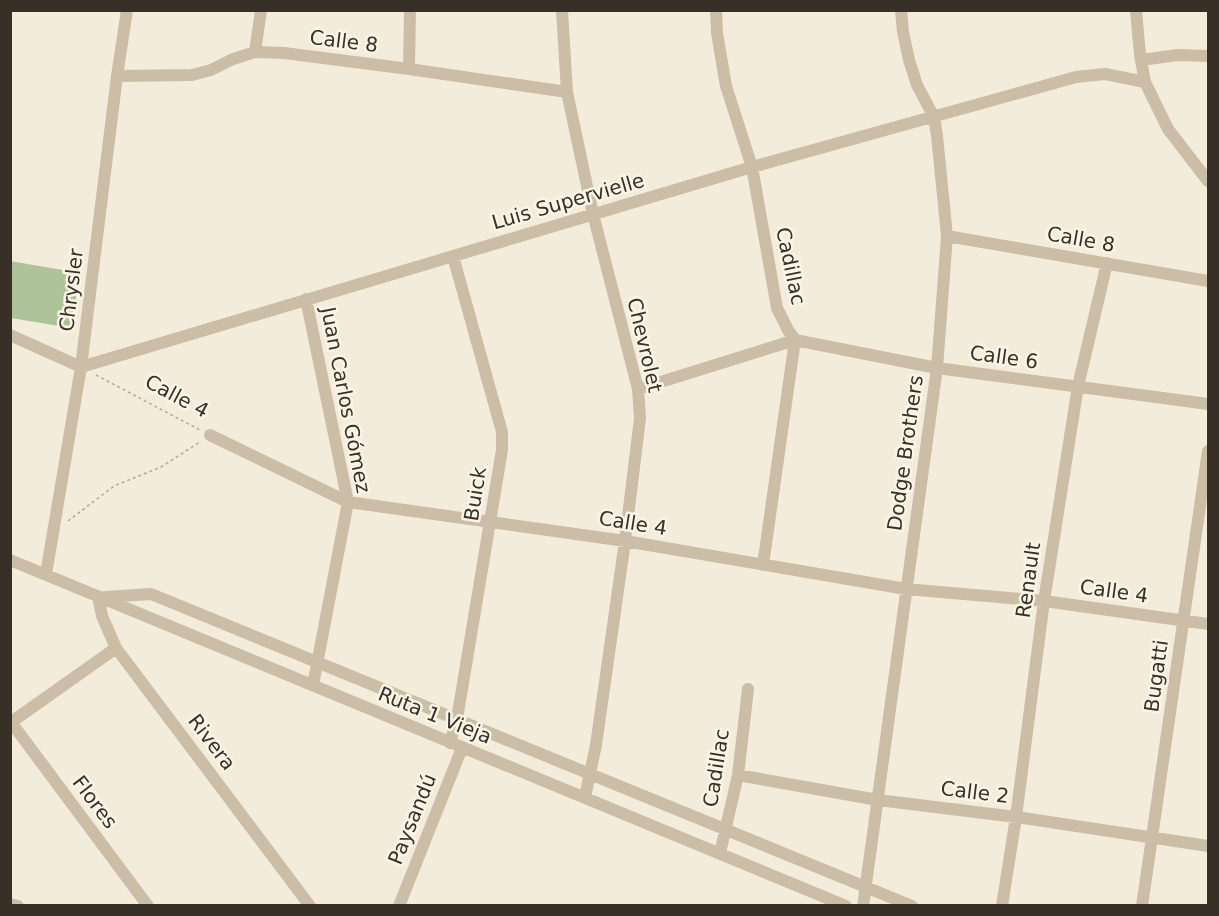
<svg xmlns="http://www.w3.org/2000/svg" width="1219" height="916" font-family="'DejaVu Sans',sans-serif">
  <rect width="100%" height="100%" fill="#f3ecdb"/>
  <path fill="#aec39a" d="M10,261L80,273L71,328L11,318Z"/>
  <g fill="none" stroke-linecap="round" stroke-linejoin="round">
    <path stroke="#b8a890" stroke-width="1.5" stroke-dasharray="3 3" stroke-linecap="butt" d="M96,375L200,430
      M68,521L114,486L161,467L200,442"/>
    <path stroke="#ccbea6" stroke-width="12" d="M562,10L567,92L593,214L638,389L640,418L625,541L596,745L585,797
      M716,10L717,33L726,86L752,167L777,308L788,330L795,340L763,565
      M1136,10L1140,55L1145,82L1168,129L1208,181
      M255,52L261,10
      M1141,60L1178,55L1208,56
      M409,69L410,10
      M117,76L192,75L211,70L233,59L255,52L284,53L409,69L567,92
      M947,236L1208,281
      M306,299L348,502L313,685
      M10,335L81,367L752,167L1076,77L1105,74L1145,82
      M638,389L795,340L937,368L1208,404
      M210,435L348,502L625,541L906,589L1044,601L1208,624
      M10,560L846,906
      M46,574L81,367L117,76L127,10
      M98,596L102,616L116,648L310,906
      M105,597L151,594L912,906
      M11,722L148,906
      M10,723L116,648
      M450,743L457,719L502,450V432L453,256
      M738,775L878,800L1016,817L1208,846
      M720,853L738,775L748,689
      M10,904L18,906
      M399,906L462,748
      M863,906L937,368L947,236L937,136L934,117L917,85L909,60L903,32L901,10
      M1002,906L1016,817L1044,601L1078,386L1107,263
      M1142,906L1208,451"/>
  </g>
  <g text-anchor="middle" stroke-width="5" stroke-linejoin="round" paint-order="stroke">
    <g font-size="20" fill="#382f27" stroke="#fbf5e7">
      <text transform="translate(344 41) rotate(7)" y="7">Calle 8</text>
      <text transform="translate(568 201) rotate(-16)" y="7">Luis Supervielle</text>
      <text transform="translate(1081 239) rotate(10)" y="7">Calle 8</text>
      <text transform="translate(791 266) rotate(78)" y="7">Cadillac</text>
      <text transform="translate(71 290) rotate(-83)" y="7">Chrysler</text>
      <text transform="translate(645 345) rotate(77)" y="7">Chevrolet</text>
      <text transform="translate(1004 357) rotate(8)" y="7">Calle 6</text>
      <text transform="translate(177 396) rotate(28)" y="7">Calle 4</text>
      <text transform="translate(346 400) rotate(79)" y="7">Juan Carlos Gómez</text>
      <text transform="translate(905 453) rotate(-82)" y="7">Dodge Brothers</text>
      <text transform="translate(475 494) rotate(-81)" y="7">Buick</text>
      <text transform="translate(633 523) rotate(9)" y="7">Calle 4</text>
      <text transform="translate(1028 580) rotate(-82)" y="7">Renault</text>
      <text transform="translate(1114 591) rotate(8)" y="7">Calle 4</text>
      <text transform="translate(1156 676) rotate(-82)" y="7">Bugatti</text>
      <text transform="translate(435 715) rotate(22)" y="7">Ruta 1 Vieja</text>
      <text transform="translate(212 742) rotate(53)" y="7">Rivera</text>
      <text transform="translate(716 768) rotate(-81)" y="7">Cadillac</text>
      <text transform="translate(975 792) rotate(7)" y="7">Calle 2</text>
      <text transform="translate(95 802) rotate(53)" y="7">Flores</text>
      <text transform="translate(412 819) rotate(-68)" y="7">Paysandú</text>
    </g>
  </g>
  <rect width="1219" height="916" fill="none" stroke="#382f27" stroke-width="24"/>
</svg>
